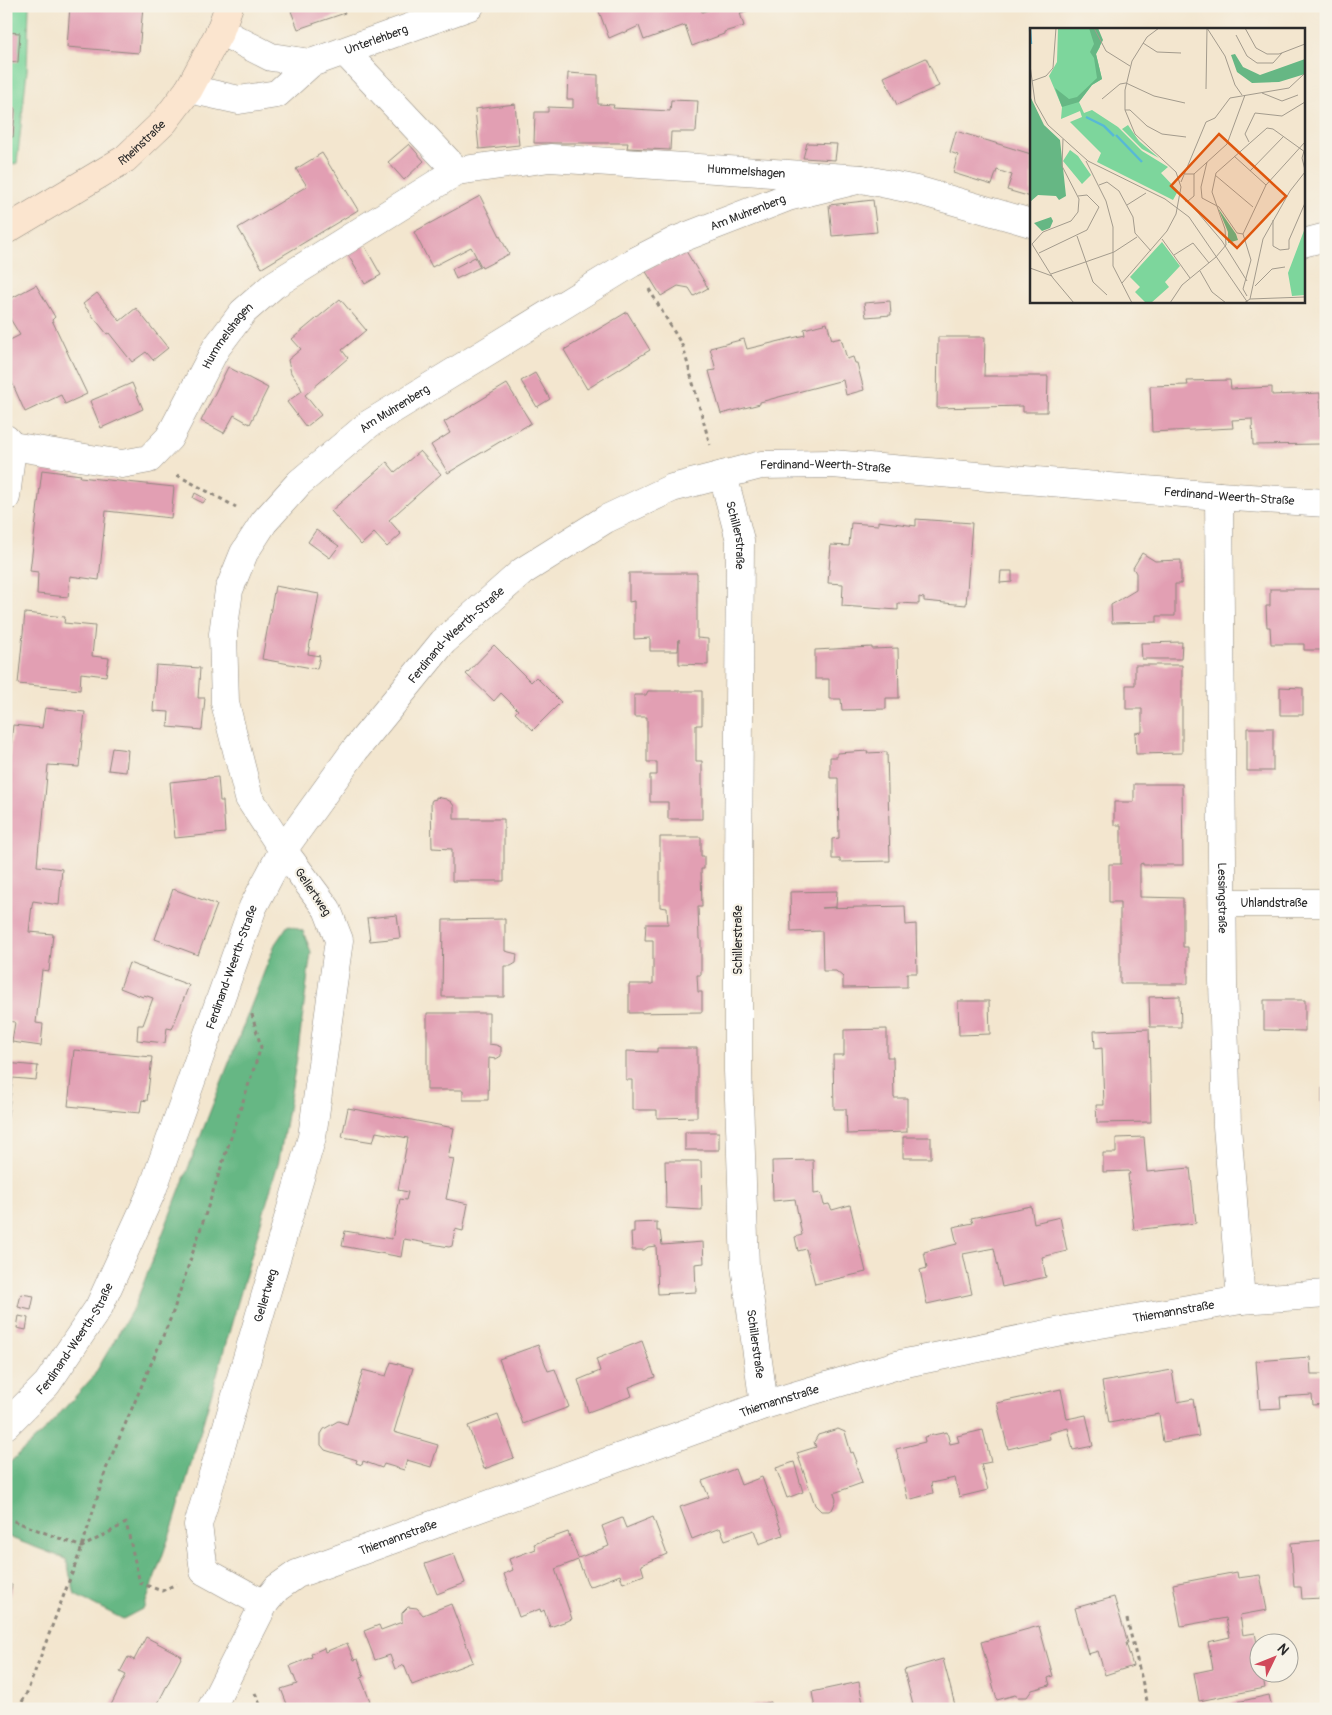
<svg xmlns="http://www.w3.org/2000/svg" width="1332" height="1715" font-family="Pangolin,sans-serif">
  <rect width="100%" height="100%" fill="#f7f3e8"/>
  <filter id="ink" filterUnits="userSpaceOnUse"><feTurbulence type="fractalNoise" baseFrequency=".02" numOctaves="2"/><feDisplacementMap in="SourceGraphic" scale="10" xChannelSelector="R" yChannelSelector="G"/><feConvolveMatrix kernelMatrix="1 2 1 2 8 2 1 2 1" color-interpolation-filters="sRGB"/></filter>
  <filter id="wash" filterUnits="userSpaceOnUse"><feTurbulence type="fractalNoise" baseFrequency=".0096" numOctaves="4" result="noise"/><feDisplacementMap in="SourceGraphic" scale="20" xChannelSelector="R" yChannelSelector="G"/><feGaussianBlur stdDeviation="1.12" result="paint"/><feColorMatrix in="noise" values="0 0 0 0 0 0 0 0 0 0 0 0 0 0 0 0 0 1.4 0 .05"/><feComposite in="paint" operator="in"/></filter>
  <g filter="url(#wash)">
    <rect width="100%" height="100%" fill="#f3e6cf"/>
    <path fill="#7dd69c" stroke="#548064" d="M6,6H29L27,70L17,163L6,167Z"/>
    <path fill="#66b784" stroke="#487158" d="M288,925L303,931L311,952L297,1058L279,1160L174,1523L144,1608L123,1619L75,1595L66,1559L6,1536V1466L42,1433L93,1377L135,1305L275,944Z"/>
    <g id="blocks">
      <path fill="#e29fb3" d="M70,6H143L139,53L67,47Z
        M300,6H342L345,13L298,29L291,11L301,8Z
        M597,6H700L702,12L715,8L714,6L759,7L740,13L744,26L724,32V34L692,46L685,25L644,40L639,26L624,33L623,32L609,38Z
        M6,32L20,33L18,62L6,61Z
        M926,58L939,86L897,105L884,77Z
        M568,73L598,75V104L614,105L613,108L670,111L671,100L698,101L696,132H671L670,150L627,148L628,143H534L535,112H548V107L573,108V99H567Z
        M515,104L519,145L479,149L475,109Z
        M6,108H15L13,137H6Z
        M956,131L1031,154V197L1007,190L1012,175L997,170L992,185L953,173L958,155L950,152Z
        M807,143L837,144L835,160L803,158Z
        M409,144L424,161L404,180L388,162Z
        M322,153L333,171L334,170L358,210L262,268L238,228L307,186L296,169Z
        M480,196L509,254L482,268L471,247L432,267L414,232Z
        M873,200L877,232L832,236L829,205Z
        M364,245L381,275L365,284L348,255Z
        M686,251L708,288L694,296L689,288L678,286L661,296L645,270Z
        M475,257L480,267L456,279L452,269Z
        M36,285L55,317L52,320L87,394L65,404L61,395L25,412L6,369V342L20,335L6,312V301Z
        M97,293L120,321L136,308L168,348L153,360L146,352L132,362L109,333L107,334L83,304Z
        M340,299L366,330L342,350L348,358L305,395L321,415L306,427L287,402L302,391L299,384L291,373L288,360L301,349L292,339Z
        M890,301L891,315L866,317L864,303Z
        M627,312L650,350L587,389L564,350Z
        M827,323L832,340L841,338L847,359L853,357L855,363H857L864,390L846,395L843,380L760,402V404L721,414L709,371L716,370L710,348L744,339L747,349L805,335L804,329Z
        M938,337H985L984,376H1048L1047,412H1023V406L937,408Z
        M228,367L268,388L250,424L234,415L224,433L201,421Z
        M535,373L550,399L537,407L521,381Z
        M1230,380L1231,389L1272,387V395L1320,393L1321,444L1253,445L1252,419L1232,420L1233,428L1152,432L1150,386L1188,385L1187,381Z
        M132,383L143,409L101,428L90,401Z
        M507,384L531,423L448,473L431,445L450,433L444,422Z
        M420,451L441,474L389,520L401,534L387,547L374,533L361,545L331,511L387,462L395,472Z
        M42,470L81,475L80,477L174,487L171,518L106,511L99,580L70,576L68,597L37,594L38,572L30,571Z
        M195,493L206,499L203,503L193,498Z
        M916,519L972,523L966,605L924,601V598L919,597V604L898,603V610L842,606L843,584L828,583L831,545L849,546L851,523L878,525V521L916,526Z
        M316,530L339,546L330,558L308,542Z
        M1142,553L1155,561L1181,560V584H1175V616H1157V622L1112,623L1111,605L1136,590V573L1133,568Z
        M1001,571H1012V582L1000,583Z
        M629,573H697V638L708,639V665L679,664V639L678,651H650V638L634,639V601L629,602Z
        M275,586L319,594L308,654L320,656L317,669L262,659Z
        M1270,589H1325V650H1304V644H1271L1270,627H1267L1266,606H1270Z
        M25,613L65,617L64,623L95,626L92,656L109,658L106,676L81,673L80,690L18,684Z
        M1182,642L1181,659H1142L1141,643Z
        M494,645L531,682L536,677L561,702L533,730L515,713L518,710L501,693L494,701L466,674Z
        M872,647V649L898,648L899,698H886V709L842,710L841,699H829V679H815V650Z
        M156,665L200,668L198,698H205L202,730L168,727L169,712L153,711Z
        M1135,665H1182V753L1136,754L1135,733L1142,732V709H1126V685H1135Z
        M1280,687L1303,688V715H1280Z
        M648,691H702V725H696V761H702V819H668V802H650V775H657V762H647V717H634V695H646Z
        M45,708L85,712L79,767L48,765L41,840L39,843L37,866L62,869L59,905L33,901L32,905L29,932L53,934L49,971L42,970L36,1023L43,1024L41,1046L12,1042L15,1022L6,1021V837L11,795H6V789L13,725L42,728Z
        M1247,728H1273V771H1247Z
        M112,748L128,750L126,772L108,770Z
        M868,751L867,753L887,752L890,861L840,862V859H832V839L839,838L838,778H830V757H837V753Z
        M218,777L220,801H223L225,833L175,838L170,782Z
        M1134,784H1182L1183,865H1143V863L1140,864V897L1183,898V947H1188V984H1120V902H1109V864H1121V825H1114V802H1134Z
        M436,797L446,799L451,802L454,806V819H504V881H452V849L432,848L431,802L432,800L436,799Z
        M660,837H701V856H704V869H701L702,907H698L699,939L701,940V975H697L698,992H702V1012L629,1013V984H653V940H645L646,924H668L667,908L660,907Z
        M173,889L217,905L198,955L155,939Z
        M837,891L836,907L821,908L905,906L906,925L916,924L917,973H907V987L843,988V977L836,971H823L822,931L791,932L790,892Z
        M397,915L400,938L370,941L367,918Z
        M505,919V951L517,954L516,963L511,966H504V997H442L443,920Z
        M129,963L189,985L172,1029L167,1028L165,1043L137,1040L138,1025H143L153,998L144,995L143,997L120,988Z
        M1180,996L1181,1027H1150L1149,997Z
        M1264,1000H1305V1031L1264,1030Z
        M958,1001H989L990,1034L959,1035Z
        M427,1013H489V1044L496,1045L501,1047V1056L496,1059L489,1058L488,1100H463V1090H427Z
        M887,1029V1057H893L894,1098H907V1132L847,1134L846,1109H834L833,1055H844V1030Z
        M1149,1029L1151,1122L1097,1123L1096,1105H1104L1102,1048L1095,1049L1094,1031Z
        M657,1048H697V1117L657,1118V1110H632V1080H626V1051L657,1052Z
        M74,1050L152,1057L147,1101L142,1100L140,1113L68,1106Z
        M6,1063L38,1066L36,1080L13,1078L7,1123Z
        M1322,1088H1326V1118H1322Z
        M348,1108L454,1128L448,1158L454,1159L446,1199L468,1204L463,1231L455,1229L452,1246L449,1247L404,1239L401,1257L342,1246L345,1231L392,1239L400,1199L406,1200L408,1192L398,1190L408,1138L376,1132L373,1142L342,1137Z
        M685,1132H719V1150H685Z
        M903,1137H931V1158H903Z
        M1144,1137L1147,1172L1190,1168L1196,1223L1134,1230L1128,1174H1130L1129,1171L1103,1172V1153H1116V1138Z
        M813,1160L814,1194L821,1193L824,1205L829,1204L832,1210L850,1205L866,1272L815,1284L806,1249L798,1251L795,1237L802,1235L795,1199L773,1201L772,1161Z
        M665,1161H701L702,1210L666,1208Z
        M1031,1206L1034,1223L1060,1217L1067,1251L1042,1257L1046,1277L1002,1287L994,1248L963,1254L972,1294L927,1304L920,1270L927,1268L924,1252L957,1244L953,1227L973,1223L971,1218Z
        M657,1222V1231H660L662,1245L703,1242L704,1263L695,1264L696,1292L658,1294L656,1246L648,1247L644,1250H632L631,1232H634V1223Z
        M21,1294L34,1296L31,1310L18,1307Z
        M19,1316L28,1318L26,1330L17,1328Z
        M642,1341L655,1377L629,1387L632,1396L588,1412L578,1380L600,1371L596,1359Z
        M538,1345L548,1371L555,1369L569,1407L523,1424L499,1359Z
        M1310,1357L1311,1374H1326V1404L1313,1405L1312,1395L1280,1397L1281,1408L1260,1409L1256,1361Z
        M391,1362L413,1368L394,1432L438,1445L431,1467L407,1460L404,1470L384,1464L382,1468L363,1461L362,1465L356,1463L357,1460L325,1450L321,1445V1434L324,1429L338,1421L347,1424L363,1370L386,1376Z
        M1172,1370L1177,1402L1193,1399L1199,1436L1163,1442L1159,1414L1109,1423L1102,1382Z
        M1061,1389L1067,1419L1086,1415L1093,1446L1073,1450L1068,1428L1049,1433L1050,1439L1008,1449L997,1403Z
        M498,1415L514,1458L484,1469L468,1426Z
        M838,1429L845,1432L851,1453L853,1452L857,1462H855L862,1483L834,1493L836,1500L833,1508L829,1511H821L815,1505L797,1453L816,1447L814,1442L818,1435Z
        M983,1430L991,1462L981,1464L988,1490L959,1497L955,1478L931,1483L933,1493L908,1500L896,1449L925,1442L924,1437L947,1432L950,1444L959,1442L957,1436Z
        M794,1462L803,1492L787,1498L776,1468Z
        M735,1469L741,1485L762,1477L783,1535L759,1544L754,1530L725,1540L720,1528L692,1539L680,1507L709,1497L702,1481Z
        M653,1517L667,1554L641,1565L644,1575L623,1583L620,1575L589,1587L578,1560L555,1569L572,1619L550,1627L544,1610L541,1612L540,1609L519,1617L504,1574L513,1570L509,1559L536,1549L534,1544L568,1532L578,1558L609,1546L602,1526L622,1518L626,1528Z
        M1326,1540V1585H1321L1322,1598L1302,1599L1301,1587H1294L1291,1543Z
        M454,1554L465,1583L437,1594L425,1564Z
        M1237,1572L1238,1578L1260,1575L1267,1610L1240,1615L1243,1635L1255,1633L1260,1658V1672H1262L1265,1688L1199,1701L1194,1673L1213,1669L1208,1642L1230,1637L1226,1618L1181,1626L1173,1584Z
        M6,1584L12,1585L7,1605H6Z
        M1114,1597L1128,1643H1126L1133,1666L1105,1675L1098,1651L1088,1654L1075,1608Z
        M451,1604L473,1662L412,1685L404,1665L395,1669L390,1655L375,1660L364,1631L379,1625L381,1630L402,1622V1613L408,1607L417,1608L423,1615Z
        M1039,1626L1053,1676L1048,1678L1050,1685L1032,1690L1027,1697H1018L1015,1695L997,1700L981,1642Z
        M146,1637L182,1656L155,1709H109L126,1675L120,1672L128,1657L134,1660Z
        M347,1643L354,1660L358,1659L364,1677L361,1678L370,1701L351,1709H289L281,1689L297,1684L290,1666L312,1657L311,1654L324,1648L325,1652Z
        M943,1659L956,1709H914L904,1670Z
        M859,1682L864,1709H815L812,1692Z
        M1269,1695L1272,1709H1225L1224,1705Z
        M771,1702L772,1709H744V1708Z"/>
    </g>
  </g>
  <g filter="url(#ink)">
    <use href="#blocks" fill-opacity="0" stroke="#8f887d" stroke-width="1"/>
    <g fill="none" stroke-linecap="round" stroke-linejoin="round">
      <defs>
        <g id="street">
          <path d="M220,31L271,57L311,63"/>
          <path id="s1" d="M345,52L457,171L550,158L862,179L916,190L1031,223"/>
          <path id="s2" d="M189,89L239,100L277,94L311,63L470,6"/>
          <path d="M1303,243L1326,237"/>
          <path d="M6,439L12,446L6,497"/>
          <path id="s3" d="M12,446L122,464L149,459L169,438L216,348L243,312L274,285L457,171"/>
          <path id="s4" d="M723,475L740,540L738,885V1071L745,1266L764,1405"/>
          <path id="s5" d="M1219,496L1223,981L1227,1126L1241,1300"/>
          <path id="s6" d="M1223,903H1326"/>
          <path id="s7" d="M6,1425L47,1384L99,1307L152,1191L253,907L283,850L355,750L443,642L523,571L606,519L672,488L761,465L832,464L1219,496L1326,503"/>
          <path id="s8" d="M264,1604L204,1571L198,1525L312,1137L339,940L327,909L283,850L249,798L225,703L223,634L229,590L244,553L264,522L299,483L369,424L632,263L677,240L788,197L862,179"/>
          <path id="s9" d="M211,1709L264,1604L277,1588L297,1574L764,1405L901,1364L1071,1329L1241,1300L1326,1294"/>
        </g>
        <g id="secondary">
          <path id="s10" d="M6,230L125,159L164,122L189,89L220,31L229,6"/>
        </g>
      </defs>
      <use href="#street" stroke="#8f887d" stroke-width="29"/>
      <use href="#secondary" stroke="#8f887d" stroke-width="29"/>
      <path stroke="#8f887d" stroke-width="3" stroke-dasharray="4 4" stroke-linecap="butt" d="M649,289L683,347L710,445
        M177,475L236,507
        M6,1518L82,1547L126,1523L140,1583L162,1591L176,1584
        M1127,1619L1149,1709
        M255,1693L262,1709
        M18,1709L26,1695L82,1547L106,1469L172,1315L261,1047L251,1011"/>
      <use href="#street" stroke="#fff" stroke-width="28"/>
      <use href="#secondary" stroke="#fbe5cf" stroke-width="28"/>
    </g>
  </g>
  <g text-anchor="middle" stroke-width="4.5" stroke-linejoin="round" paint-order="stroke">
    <g font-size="12" fill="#2b2b2b" stroke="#f7f3e8">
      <text dy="4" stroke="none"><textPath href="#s2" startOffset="205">Unterlehberg</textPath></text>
      <text dy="4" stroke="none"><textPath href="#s10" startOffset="162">Rheinstraße</textPath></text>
      <text dy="4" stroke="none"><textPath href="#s1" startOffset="454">Hummelshagen</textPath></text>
      <text dy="4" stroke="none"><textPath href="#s8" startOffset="1754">Am Muhrenberg</textPath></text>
      <text dy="4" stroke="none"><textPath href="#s3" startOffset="286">Hummelshagen</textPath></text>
      <text dy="4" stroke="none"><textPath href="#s8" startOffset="1349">Am Muhrenberg</textPath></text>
      <text dy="4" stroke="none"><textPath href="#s7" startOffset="1341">Ferdinand-Weerth-Straße</textPath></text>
      <text dy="4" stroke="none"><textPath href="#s7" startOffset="1746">Ferdinand-Weerth-Straße</textPath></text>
      <text dy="4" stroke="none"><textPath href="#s4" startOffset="62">Schillerstraße</textPath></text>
      <text dy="4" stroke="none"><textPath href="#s7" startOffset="921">Ferdinand-Weerth-Straße</textPath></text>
      <text transform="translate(313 892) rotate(56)" y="4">Gellertweg</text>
      <text dy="4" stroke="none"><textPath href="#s5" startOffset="402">Lessingstraße</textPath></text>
      <text dy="4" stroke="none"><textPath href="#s6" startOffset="51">Uhlandstraße</textPath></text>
      <text transform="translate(738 940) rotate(-90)" y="4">Schillerstraße</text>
      <text dy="4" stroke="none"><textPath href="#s7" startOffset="516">Ferdinand-Weerth-Straße</textPath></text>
      <text dy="4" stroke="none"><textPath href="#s8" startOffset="354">Gellertweg</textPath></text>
      <text dy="4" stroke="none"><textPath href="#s9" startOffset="1080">Thiemannstraße</textPath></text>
      <text dy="4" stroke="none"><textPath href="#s7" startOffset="111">Ferdinand-Weerth-Straße</textPath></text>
      <text dy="4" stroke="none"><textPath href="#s4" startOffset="872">Schillerstraße</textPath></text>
      <text dy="4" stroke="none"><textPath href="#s9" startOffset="675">Thiemannstraße</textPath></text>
      <text dy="4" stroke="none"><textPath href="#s9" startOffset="270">Thiemannstraße</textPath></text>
    </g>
  </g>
  <g transform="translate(1030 28)">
    <rect width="275" height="275" fill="#f3e6cf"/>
    <path d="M28,0H62L70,19L66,26L72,51L62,57L49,74L54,85L62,82L88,99L112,123L138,139L131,145L148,163L143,172L67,134L71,125L40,94L52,89L50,83L31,91L32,79L19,48L27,34ZM98,97L109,113L129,130L112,121L92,101ZM40,122L48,128L61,147L52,156L33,133ZM275,200V267L262,268L258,245ZM132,214L150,238L135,254L139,259L121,275H116L105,264L110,259L100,249Z" fill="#7dd69c"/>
    <path d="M59,0H68L73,12L66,26L72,51L62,57L49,74L32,79L25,60L39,71L47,69L67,50L64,30L60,24L64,16ZM205,26L213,39L230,47L275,31V46L249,54L222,55L207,44L201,27ZM0,68L14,97L30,112L36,168L29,172L26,168L8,167L0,174ZM188,180L206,206L208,212L198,215V204ZM21,189L23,193L20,200L12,203L4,195Z" fill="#66b784"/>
    <path fill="none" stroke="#58b9d6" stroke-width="2.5" d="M0,0L1,16M56,89L74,98L84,108M86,107L112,134"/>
    <path fill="none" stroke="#a39b8d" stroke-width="1" d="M64,0L76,23L100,38M177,0L195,28L205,57L212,67M215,0L226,20L237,26H249L275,16M206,7L217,28L227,35H243L252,25M113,15L127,24L151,25M0,37L5,74L18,97L58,133L135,171L159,189L218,275M2,53L16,48L23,40L26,0M96,55L124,68L155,75M176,61L177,0M232,65L252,73L268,67M72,71L90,56L96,55M95,82H100L117,98L132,106L156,109M33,111L32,138L49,171L48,184L41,193L13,204L2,216L23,250L44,275M219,114L215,106L225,85L252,88L275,74M274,123L272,130L275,142M204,128L236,157M56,133L76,173L83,199V238L102,275M177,134L171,159L172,170L189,179L207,205L213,206M220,143L254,108M155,146H164L197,116L215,67M185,147L223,179M151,154L176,94L185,90L200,70L259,60L274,46M69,157L77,154L89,163L103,189L105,205L121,223M155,173H158L192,213L217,253M158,173L164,168V146M97,177L116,165M243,192V218L250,222L259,221V212L275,175M213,206L236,157L275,114M213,206L221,232L213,261L217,268M47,208L63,254L77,267M132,211L160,250M9,225L57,202L69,179L57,167L48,168M144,227L163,215L179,235M0,240L22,248M170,243L182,264L196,275M21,246L84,224L107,209M92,255L137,203L146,186L151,159L146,144L105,106L95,82V62L102,33L117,9L129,0M225,258L242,241L255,239M220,271L233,211L260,163L275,144M140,275L152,257L186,229L196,217L195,201L182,164L186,145L237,100L243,101L275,124M214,275L220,271L275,269"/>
    <path fill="#df570e" fill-opacity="0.15" stroke="#df570e" stroke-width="2.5" d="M189,106L256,168L207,220L141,158Z"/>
    <rect width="275" height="275" fill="none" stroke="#2b2b2b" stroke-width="2.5"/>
  </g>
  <rect width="1332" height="1715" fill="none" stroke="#f7f3e8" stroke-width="25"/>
  <g transform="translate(1274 1658) rotate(47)"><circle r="24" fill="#f7f3e8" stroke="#a5a39c"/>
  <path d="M0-4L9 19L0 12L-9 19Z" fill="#d1495b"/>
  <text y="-8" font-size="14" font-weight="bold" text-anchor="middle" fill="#2b2b2b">N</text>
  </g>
</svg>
